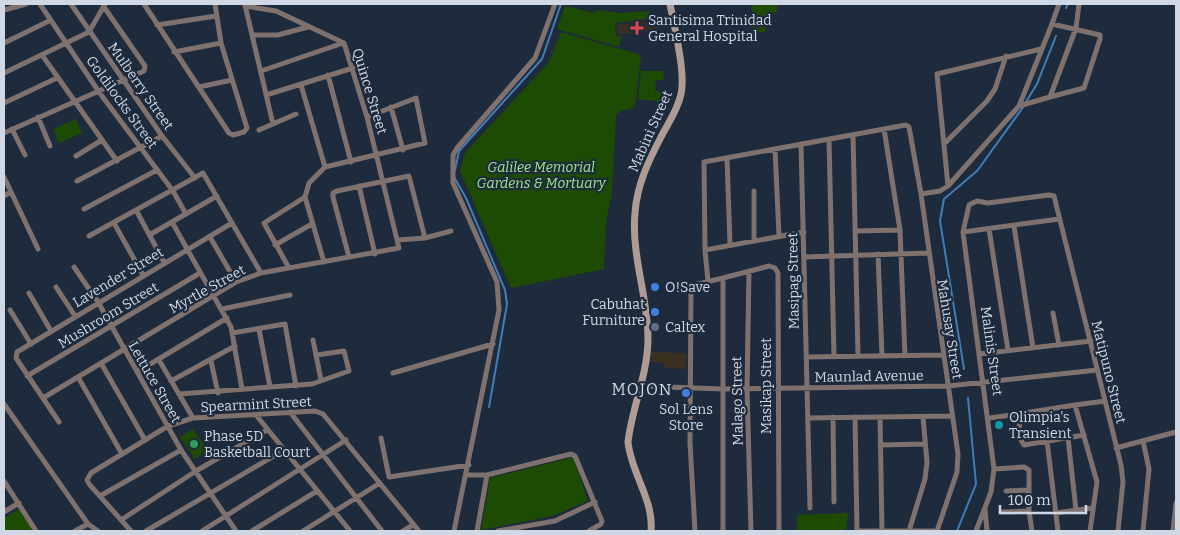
<svg xmlns="http://www.w3.org/2000/svg" width="1180" height="535" font-family="Bitter,serif">
  <rect width="100%" height="100%" fill="#1d2b3d"/>
  <path fill="#3a3020" d="M656,21L657,30L618,35L617,25Z
    M651,352L686,353V369L664,368V363L651,362Z"/>
  <path fill="#1e4b03" d="M752,4H777V11L769,15L765,32H755L751,25Z
    M565,6L594,13L596,10L621,13L649,11V19L615,23L616,36H621L619,47L557,29Z
    M561,32L641,55L635,107L621,111L616,115L612,194L606,222L604,269L511,288L460,171L465,153L549,62Z
    M641,71H664L663,80H656L655,91L674,92L670,103L638,99Z
    M76,119L82,133L59,143L53,129Z
    M193,429L207,450L195,459L180,437Z
    M573,457L588,501L552,516L481,530L490,478Z
    M19,509L34,531H4V518Z
    M848,513L846,531H797V515Z"/>
  <g fill="none" stroke-linecap="round" stroke-linejoin="round">
    <path stroke="#3f7dbb" stroke-width="2" d="M1066,8L1068,4
      M1026,102L1037,84L1056,36
      M455,170L459,151L542,59L561,4
      M454,177L466,198L505,290L507,304L489,407
      M964,369L940,221L944,199L977,171L1024,106
      M957,531L976,484L968,398"/>
    <path stroke="#7f726e" stroke-width="5" d="M40,4L99,92L173,191L186,214
      M71,4L162,136L195,178
      M144,4L229,133L233,135L244,132L247,128L221,43L215,4
      M245,5L273,124
      M4,10L26,4
      M1052,24L1059,4
      M157,25L216,16
      M252,35H278L308,27
      M4,43L51,20
      M174,52L221,43
      M42,55L117,161
      M261,71L343,43
      M4,73L89,32L105,4
      M328,75L351,162
      M301,85L325,167
      M199,87L232,80
      M266,95L353,68
      M4,103L57,78
      M1019,106L1050,97L1076,28L1079,4
      M391,107L403,150
      M38,117L50,146
      M12,129L25,155
      M884,129L900,230L905,356
      M259,130L296,114
      M4,133L144,71L145,66L104,7
      M853,135L858,356
      M829,139L834,357
      M801,144L810,508
      M944,144L987,101L995,89L1006,56
      M775,149L779,236
      M76,156L102,140
      M727,158L730,245
      M4,177L38,249
      M77,181L162,136
      M359,186L375,254
      M948,186L937,74L1041,49
      M754,191V241
      M921,194L940,191L948,186L1019,106L1052,24L1100,35V39L1084,88L1050,97
      M4,196L11,192
      M84,209L157,170
      M136,210L164,262
      M172,222L231,327L242,389
      M114,223L143,275
      M1014,226L1033,348
      M989,229L1008,350
      M855,231L900,230
      M963,232L1059,219
      M151,234L217,196
      M89,236L203,173L261,273
      M210,237L236,282
      M398,240L425,238L451,231
      M275,245L312,224
      M705,250L804,232
      M878,254L882,356
      M349,257L333,197V193L337,191L409,176L425,238
      M805,257L928,253
      M324,262L305,197L309,183L325,167L425,143L416,98L367,117
      M74,267L98,302L181,450L236,531
      M289,268L264,223L305,197
      M749,271L747,389L751,531
      M708,281L705,250L704,162L906,125L909,127L921,194L958,454L957,472L937,531
      M56,287L75,316
      M29,293L51,331
      M222,309L290,295
      M10,310L31,344
      M1053,313L1059,345
      M259,329L270,387
      M232,333L285,324L296,386
      M313,340L321,380
      M980,354L1091,341
      M806,357L943,355
      M159,360L193,418
      M211,361L218,393
      M101,363L145,440
      M137,372L227,318
      M393,373L493,344
      M27,376L200,273
      M78,377L122,454
      M171,381L235,346
      M641,386L722,389L948,386L1097,370
      M179,394L312,384L349,371L344,351L317,355
      M43,398L236,282L261,273L399,248L367,117L344,43L276,11L245,6
      M4,404L88,524L98,531
      M1075,405L1105,401
      M290,412L382,531
      M1018,414L1075,405L1097,482L1090,531
      M256,415L350,531
      M833,417L834,502
      M855,417L857,531
      M880,417L882,531
      M808,418L951,416
      M990,418L1018,414L1021,440L1024,445L1084,435
      M59,422L16,358L17,352L232,223
      M381,438L389,477L469,465
      M1068,438L1076,510
      M1047,441L1058,531
      M880,445L925,444
      M1116,448L1176,432
      M994,469L1024,467L1029,470V511L1032,531
      M467,475H487
      M4,481L36,531
      M1006,491L1028,490
      M100,496L181,450
      M985,509L987,531
      M4,512L19,503
      M1001,512L1029,511
      M1056,513L1092,508
      M121,520L196,471L267,430
      M75,531L88,524
      M131,531L89,484L87,480L91,473L168,426L193,418L315,411L323,414L419,531
      M146,531L284,450
      M202,531L346,440
      M252,531L317,491
      M303,531L380,483
      M403,531L413,525
      M454,531L499,310L497,282L453,183V155L457,148L535,58L555,4
      M477,531L487,475L571,454L575,456L602,521L601,524L589,531
      M498,531L555,521L595,502
      M695,531L690,443L691,290L694,285L723,278
      M723,531V278L769,266L775,268L778,273L779,531
      M857,531H937
      M909,531L925,479L927,462L923,417
      M976,531L991,492L994,469L963,232L969,205L977,201L988,203L1049,195L1054,196L1121,465L1123,482L1118,531
      M1143,531L1149,469L1143,441
      M1173,531L1176,503"/>
    <path stroke="#b09b94" stroke-width="7" d="M651,531C654,500 631,473 628,442C632,407 648,374 648,338C648,297 631,255 635,213C637,184 649,160 662,135C669,122 678,109 681,94C686,73 674,26 670,4"/>
  </g>
  <path fill="#e0444e" stroke="#1d2b3d" stroke-width="2" d="M634.5 20.5h5v5h5v5h-5v5h-5v-5h-5v-5h5z"/>
  <g fill="#3f7fe0" stroke="#1d2b3d" stroke-width="2">
    <circle cx="655" cy="287" r="5"/>
    <circle cx="655" cy="312" r="5"/>
    <circle cx="686" cy="393" r="5"/>
  </g>
  <circle fill="#5c6f8a" stroke="#1d2b3d" stroke-width="2" cx="655" cy="327" r="5"/>
  <circle fill="#0f9aa8" stroke="#1d2b3d" stroke-width="2" cx="999" cy="425" r="5"/>
  <circle fill="#2e9e5b" stroke="#1d2b3d" stroke-width="2" cx="194" cy="444" r="5"/>
  <g text-anchor="middle" stroke-width="4.5" stroke-linejoin="round" paint-order="stroke">
    <g font-size="14" fill="#d0d8e5" stroke="#1d2b3d" text-anchor="start">
      <text x="648" y="25">Santisima Trinidad<tspan x="648" dy="16">General Hospital</tspan></text>
      <text x="665" y="292">O!Save</text>
      <text x="645" y="309" text-anchor="end">Cabuhat<tspan x="645" dy="16">Furniture</tspan></text>
      <text x="665" y="332">Caltex</text>
      <text x="686" y="414" text-anchor="middle">Sol Lens<tspan x="686" dy="16">Store</tspan></text>
      <text x="1009" y="422">Olimpia's<tspan x="1009" dy="16">Transient</tspan></text>
      <text x="204" y="441">Phase 5D<tspan x="204" dy="16">Basketball Court</tspan></text>
    </g>
    <g font-size="14" fill="#d0d8e5" stroke="#1d2b3d">
      <text transform="translate(141 86) rotate(55)" y="5">Mulberry Street</text>
      <text transform="translate(370 91) rotate(73)" y="5">Quince Street</text>
      <text transform="translate(122 102) rotate(54)" y="5">Goldilocks Street</text>
      <text transform="translate(650 131) rotate(-66)" y="5">Mabini Street</text>
      <text transform="translate(118 277) rotate(-31)" y="5">Lavender Street</text>
      <text transform="translate(793 281) rotate(-91)" y="5">Masipag Street</text>
      <text transform="translate(207 289) rotate(-29)" y="5">Myrtle Street</text>
      <text transform="translate(108 315) rotate(-31)" y="5">Mushroom Street</text>
      <text transform="translate(950 329) rotate(81)" y="5">Mahusay Street</text>
      <text transform="translate(992 351) rotate(82)" y="5">Malinis Street</text>
      <text transform="translate(1109 372) rotate(76)" y="5">Matipuno Street</text>
      <text transform="translate(869 376) rotate(-1)" y="5">Maunlad Avenue</text>
      <text transform="translate(155 382) rotate(60)" y="5">Lettuce Street</text>
      <text transform="translate(766 386) rotate(-90)" y="5">Masikap Street</text>
      <text transform="translate(737 401) rotate(-91)" y="5">Malago Street</text>
      <text transform="translate(256 404) rotate(-3)" y="5">Spearmint Street</text>
    </g>
    <g font-size="14" font-style="italic" fill="#a0e585" stroke="#1d2b3d">
      <text x="541" y="172">Galilee Memorial<tspan x="541" dy="16">Gardens &amp; Mortuary</tspan></text>
    </g>
    <g font-size="16" letter-spacing="1" fill="#d0d8e5" stroke="#1d2b3d">
      <text x="642" y="395">MOJON</text>
    </g>
  </g>
  <rect width="1180" height="535" fill="none" stroke="#d0d8e5" stroke-width="10"/>
  <path d="M1000 505v8h86v-8" fill="none" stroke="#d0d8e5" stroke-width="2.5"/>
  <text x="1008" y="505" font-size="15" fill="#d0d8e5" stroke="#1d2b3d" stroke-width="4" paint-order="stroke">100 m</text>
</svg>
